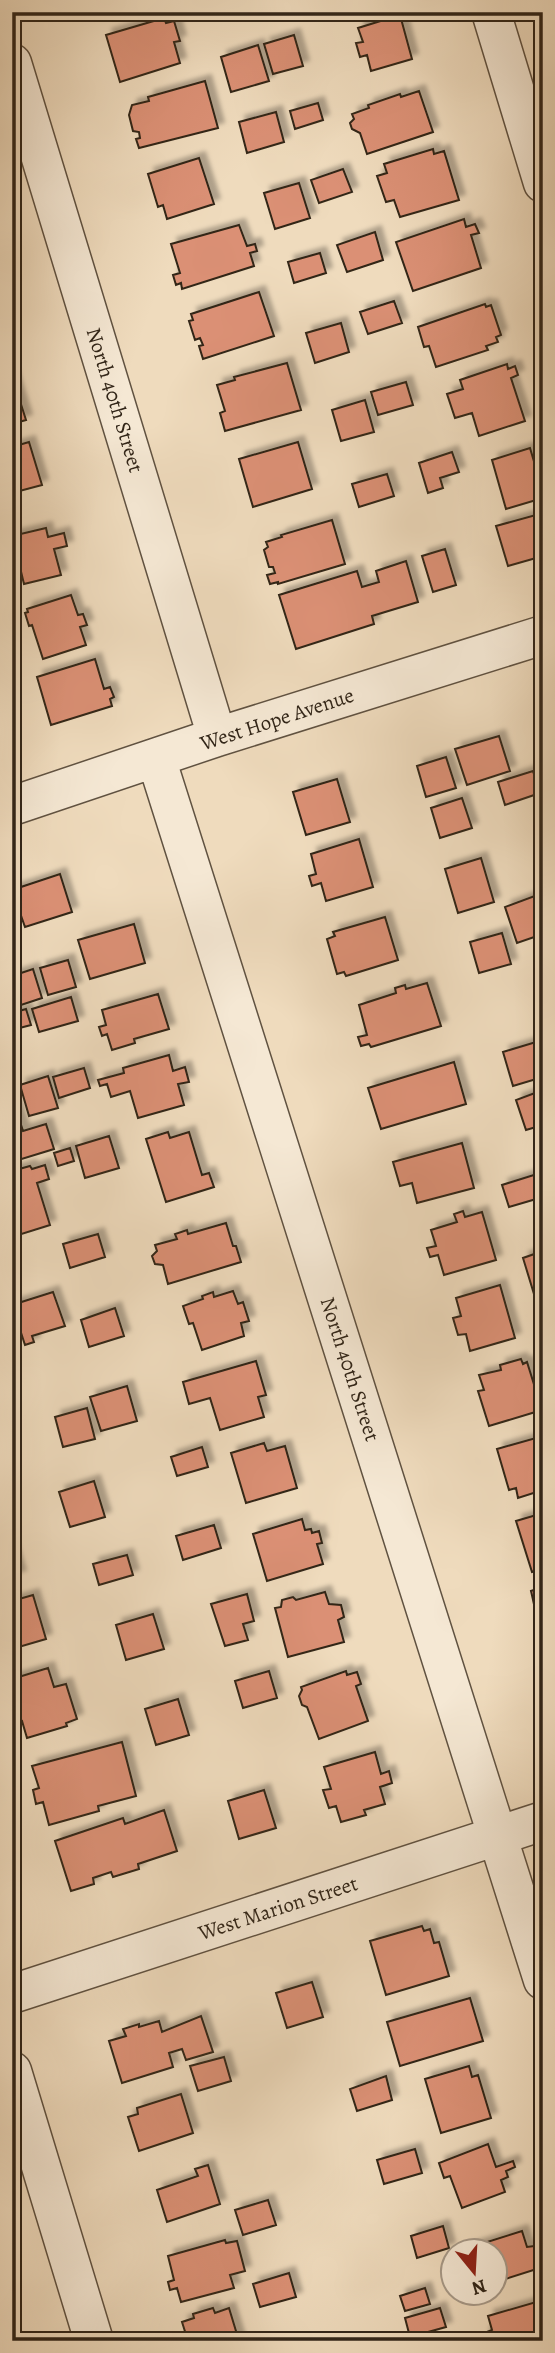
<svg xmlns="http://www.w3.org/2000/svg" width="555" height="2353" font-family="Alegreya,serif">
  <defs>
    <filter id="shadow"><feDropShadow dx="6" dy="-6" stdDeviation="2" flood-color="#0004"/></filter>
  </defs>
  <rect width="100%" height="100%" fill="#efdbbd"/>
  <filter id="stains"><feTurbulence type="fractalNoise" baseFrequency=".00286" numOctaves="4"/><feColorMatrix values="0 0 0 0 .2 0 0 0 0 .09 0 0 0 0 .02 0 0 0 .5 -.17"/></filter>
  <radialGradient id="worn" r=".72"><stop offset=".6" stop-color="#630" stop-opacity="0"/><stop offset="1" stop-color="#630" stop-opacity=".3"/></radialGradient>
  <path fill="#db9074" stroke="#312518" stroke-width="2" filter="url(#shadow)" d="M400,15L412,59L371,71L367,55L360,57L356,43L363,42L358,28Z
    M164,18L166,23L174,21L180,41L174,42L180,63L120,82L106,35Z
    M294,35L303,66L273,74L264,44Z
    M258,45L269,81L231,92L221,57Z
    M205,81L218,128L139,148L136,139L140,138L139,132L133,131L129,115L132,105L149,101L148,97Z
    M419,91L433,132L367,154L360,133L352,129L350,123L354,119L352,114L369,108L368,105L400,94L401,97Z
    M318,103L323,120L295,129L290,111Z
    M276,112L284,142L247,153L239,122Z
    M433,149L434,154L444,151L459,200L400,217L394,200L386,202L377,176L387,173L384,164Z
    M199,158L214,204L167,219L163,205L158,207L148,174Z
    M343,169L352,192L319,203L311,180Z
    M299,183L310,218L275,229L264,193Z
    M464,219L466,227L475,224L479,233L471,235L481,268L413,291L396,242Z
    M239,225L247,246L255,244L257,251L250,253L254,266L182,289L181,283L176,285L173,275L180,273L171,244Z
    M375,232L383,260L347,272L337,245Z
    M320,253L326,273L294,283L288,262Z
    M259,292L274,336L203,359L199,346L203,345L200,338L195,340L189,321L193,320L191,314Z
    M394,301L402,323L368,334L360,312Z
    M485,304L486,307L491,305L501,335L496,337L498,342L486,346L488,350L436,367L429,346L424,347L418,327Z
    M341,323L349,352L315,363L306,333Z
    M287,363L301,410L225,431L220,413L225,411L217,385L235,380L234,377Z
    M507,364L508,369L515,366L518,375L511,378L525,421L479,436L472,413L455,418L447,394L463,389L460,380Z
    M12,376L26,420L12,424Z
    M406,382L413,405L378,415L371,392Z
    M365,400L374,432L341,441L332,410Z
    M29,442L42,485L12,493V447Z
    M298,442L312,489L253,507L239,459Z
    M530,448L538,475L543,473V498L506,509L492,460Z
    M452,452L459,472L440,478L443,488L428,493L419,463Z
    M387,474L394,496L359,507L352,484Z
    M543,513V561L537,562L536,558L508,566L496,526Z
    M332,520L345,564L278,584V582L270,584L267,575L275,573L273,567H269L264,550L268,547L266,542L282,537L281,535Z
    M46,528L48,537L64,533L67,546L54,549L61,575L24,584L17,555L12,556V536Z
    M445,549L456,585L433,592L422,556Z
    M406,561L418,602L372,616L374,624L296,649L279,595L357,571L362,587L379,582L376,571Z
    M71,595L78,615L83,614L87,625L80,627L86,645L43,659L32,625L29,626L25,613L28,612L27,609Z
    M95,659L104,689L110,687L114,697L110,699L112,706L51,725L37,677Z
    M499,736L510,771L467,785L455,749Z
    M446,757L456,788L426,797L417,766Z
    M533,771L540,793L505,805L498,782Z
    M337,779L350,822L306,835L293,792Z
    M462,798L472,828L440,838L431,808Z
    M359,839L373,887L326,901L321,883L312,886L309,876L316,874L311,854Z
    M481,858L494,902L458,913L445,869Z
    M60,874L72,912L25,927L12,890Z
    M540,894L543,902V934L517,943L505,907Z
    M385,917L398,960L346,976L344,972L337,974L327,939L335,936L333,932Z
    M134,924L145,963L90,979L78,940Z
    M502,933L511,964L479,973L470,942Z
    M68,960L76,987L48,995L40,968Z
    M33,969L42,998L15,1007L12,976Z
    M427,983L441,1026L371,1047L369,1044L361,1046L358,1037L367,1035L359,1005L396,993L395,988L405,985L406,989Z
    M158,994L169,1029L134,1039L135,1043L112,1050L107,1034L102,1036L99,1027L106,1025L102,1010Z
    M71,997L78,1021L39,1032L32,1009Z
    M26,1009L31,1025L12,1030V1013Z
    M536,1042L543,1065V1077L513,1086L503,1052Z
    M169,1055L173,1071L185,1067L189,1082L178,1084L184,1105L138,1118L130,1091L111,1097L107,1084L100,1086L98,1080L124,1073L123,1068Z
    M454,1062L466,1104L381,1129L368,1088Z
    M84,1068L90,1088L59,1098L53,1077Z
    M48,1076L58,1108L29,1116L20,1085Z
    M543,1090V1125L526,1130L516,1100Z
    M15,1106L23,1131L46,1124L54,1149L12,1162V1107Z
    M168,1132L170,1138L189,1132L202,1175L209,1173L214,1187L166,1202L146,1139Z
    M109,1136L119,1168L85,1178L76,1146Z
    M462,1143L474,1188L417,1203L412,1183L400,1186L393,1162Z
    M70,1148L74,1161L58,1166L54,1153Z
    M45,1165L49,1179L37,1183L50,1225L12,1237V1171L30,1166L32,1169Z
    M537,1174L543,1197L509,1207L502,1185Z
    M463,1211L465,1217L482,1212L496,1260L444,1275L438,1255L430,1257L427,1248L436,1246L431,1230L457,1222L454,1214Z
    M226,1223L233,1246H236L241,1262L168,1284L163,1265L155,1264L152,1256L157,1251L155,1245L177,1239L175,1234L187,1230L188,1234Z
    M98,1234L105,1257L70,1268L63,1244Z
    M543,1251V1292L534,1294L523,1258Z
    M500,1285L515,1338L470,1351L466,1334L458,1335L453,1318L461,1316L456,1298Z
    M233,1291L238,1304L243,1302L249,1321L241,1323L244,1336L202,1350L193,1323L189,1324L183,1306L203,1299L202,1296L213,1292L214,1297Z
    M53,1292L65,1326L32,1336L34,1342L25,1345L12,1305Z
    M115,1308L124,1336L89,1347L81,1320Z
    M521,1359L523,1364L527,1362L542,1410L489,1426L478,1391L484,1390L479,1375L501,1370L500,1365Z
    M256,1361L266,1395L258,1397L264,1417L220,1430L210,1398L189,1404L183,1382Z
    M127,1386L137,1421L101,1431L90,1397Z
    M87,1408L95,1439L63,1447L55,1417Z
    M543,1436V1490L518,1498L516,1488L509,1490L497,1449Z
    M264,1443L267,1451L285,1446L297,1488L246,1503L231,1453Z
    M202,1447L208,1467L177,1476L171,1457Z
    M94,1481L105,1517L70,1527L59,1492Z
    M543,1513V1569L532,1572L516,1521Z
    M302,1519L305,1530L311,1529L312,1533L319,1531L322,1543L317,1544L323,1564L267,1581L253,1534Z
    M214,1525L221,1548L183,1560L176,1536Z
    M12,1551L20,1576L12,1578Z
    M127,1555L133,1575L99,1585L93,1564Z
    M543,1587V1621L538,1622L531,1591Z
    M325,1592L329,1604L341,1605L344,1617L338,1620L344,1642L288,1657L275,1608L281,1607L282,1600L293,1597L296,1600Z
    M247,1594L254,1621L243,1624L248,1640L225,1646L211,1604Z
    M33,1595L46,1639L12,1649V1601Z
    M153,1614L164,1649L126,1660L116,1625Z
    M48,1668L54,1687L66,1684L77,1719L66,1723L67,1726L27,1738L22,1721L12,1723V1679Z
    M269,1671L277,1698L243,1708L235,1681Z
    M346,1671L347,1675L357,1672L361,1684L356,1686L368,1721L319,1739L307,1707L302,1705L299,1696L302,1690L301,1687Z
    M178,1699L189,1735L156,1745L145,1709Z
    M122,1742L136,1796L98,1806L99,1811L49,1825L43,1802L36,1804L33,1790L39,1788L32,1766Z
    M375,1752L381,1774L389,1771L392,1783L380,1787L385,1804L364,1810L366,1815L341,1822L336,1806L329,1808L323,1790L331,1789L324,1767Z
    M264,1790L276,1828L239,1839L228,1801Z
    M164,1810L177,1851L138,1864L139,1869L113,1877L111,1872L93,1878L94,1884L71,1891L55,1841L123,1818L125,1824Z
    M422,1926L424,1931L430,1929L434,1943L439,1942L449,1976L386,1995L370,1941Z
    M312,1982L323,2017L287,2028L276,1993Z
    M470,1998L483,2041L400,2066L387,2022Z
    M201,2016L213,2052L186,2060L182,2049L169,2053L173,2067L122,2083L109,2041L126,2036L123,2029L139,2024V2027L159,2021L162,2032Z
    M224,2057L231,2081L198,2091L190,2066Z
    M469,2066L472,2077L478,2075L491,2118L441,2133L425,2079Z
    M386,2076L392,2100L357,2111L350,2089Z
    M181,2094L193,2133L139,2151L128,2117L138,2114L137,2108Z
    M488,2144L496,2167L513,2161L515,2167L506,2171L508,2177L501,2180L505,2192L462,2208L450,2176L444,2178L439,2163Z
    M415,2149L422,2173L384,2184L377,2160Z
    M208,2165L220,2204L167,2222L157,2190L198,2176L195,2169Z
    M268,2200L276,2225L243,2235L235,2210Z
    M443,2226L449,2248L417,2258L411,2236Z
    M522,2231L527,2247L543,2245V2267L496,2282V2252H465V2249Z
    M225,2240L226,2243L237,2241L245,2271L230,2275L234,2288L181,2302L177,2288L170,2290L168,2282L174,2280L168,2256Z
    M289,2273L296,2297L260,2307L253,2284Z
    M425,2288L430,2304L405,2311L400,2296Z
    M543,2300V2341H486L484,2333L492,2330L488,2316Z
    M213,2308L215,2313L229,2308L239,2341H188L182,2322L194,2318L193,2314Z
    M440,2308L446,2327L410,2337L405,2318Z"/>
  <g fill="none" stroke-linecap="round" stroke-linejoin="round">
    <defs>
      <path id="minor" d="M491,12L543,183
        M12,63L217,737
        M156,758L543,1980
        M12,806L217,737L543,635
        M12,1994L543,1821
        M12,2071L94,2341"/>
    </defs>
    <use href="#minor" stroke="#605241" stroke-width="41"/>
    <use href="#minor" stroke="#f5e8d4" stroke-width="38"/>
  </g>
  <g text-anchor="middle" stroke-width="6" stroke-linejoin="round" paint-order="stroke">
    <g font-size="21" fill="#312518" stroke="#f5e8d4">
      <text transform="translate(115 400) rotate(73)" y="7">North 40th Street</text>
      <text transform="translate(277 719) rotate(-18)" y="7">West Hope Avenue</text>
      <text transform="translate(350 1369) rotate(72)" y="7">North 40th Street</text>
      <text transform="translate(278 1908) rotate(-18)" y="7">West Marion Street</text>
    </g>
  </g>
  <rect width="555" height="2353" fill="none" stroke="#efdbbd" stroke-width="42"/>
  <rect x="14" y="14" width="527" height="2325" fill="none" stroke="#312518" stroke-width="3.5"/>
  <rect x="21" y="21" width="513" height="2311" fill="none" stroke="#312518" stroke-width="2"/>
  <g transform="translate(474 2272) rotate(162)"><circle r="33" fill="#f5e8d4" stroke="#a79a89" stroke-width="2"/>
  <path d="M0-5L12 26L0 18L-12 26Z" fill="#8f2418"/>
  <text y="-10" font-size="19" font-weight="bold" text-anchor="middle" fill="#312518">N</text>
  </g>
  <rect width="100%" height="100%" filter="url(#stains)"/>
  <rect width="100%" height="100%" fill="url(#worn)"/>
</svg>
